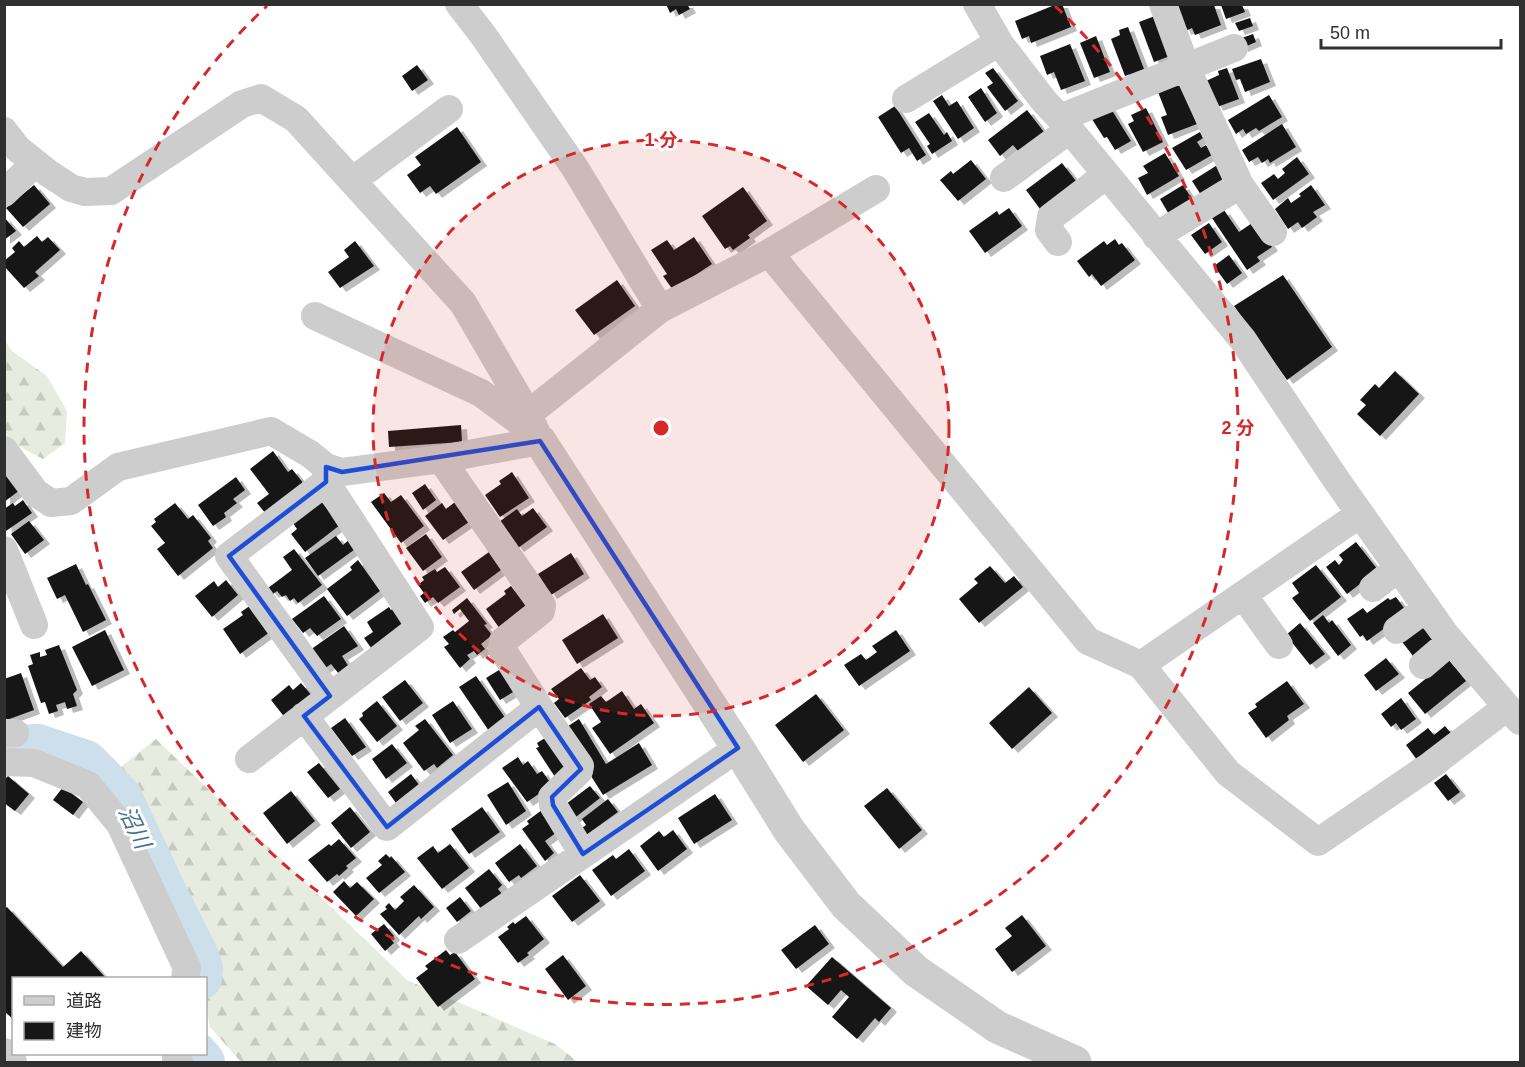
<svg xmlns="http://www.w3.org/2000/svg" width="1525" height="1067" font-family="Arial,'Noto Sans JP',sans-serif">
  <defs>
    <pattern id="forest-firs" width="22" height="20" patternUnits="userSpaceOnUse" patternTransform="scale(1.5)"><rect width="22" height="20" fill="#e6ecdf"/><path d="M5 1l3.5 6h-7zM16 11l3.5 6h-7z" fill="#c6cbc0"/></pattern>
    <filter id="shadow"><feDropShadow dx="6" dy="4" stdDeviation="0" flood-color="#0004"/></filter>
  </defs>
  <rect width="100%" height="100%" fill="#fff"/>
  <path fill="url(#forest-firs)" d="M5,341L12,351L47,376L67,411L65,443L43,459L5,439Z
    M156,739L407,980L555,1044L578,1062H241L210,1027L206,1005V978H200L195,952L169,854L104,780Z"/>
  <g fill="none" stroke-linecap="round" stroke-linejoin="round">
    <path stroke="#ccdfeb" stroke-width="44" d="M4,747L38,746L86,762L120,797L168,899L195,952L201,968L200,978
      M196,1054L203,1062"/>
  </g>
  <path fill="#171717" filter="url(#shadow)" d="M666,4H687L690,9L679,15L676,9L670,13Z
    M1057,4H1062L1071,27L1031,43L1029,36L1022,39L1015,21Z
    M1175,5H1214L1221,25L1195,35L1192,28L1185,31Z
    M1221,5H1242L1245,12L1226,19Z
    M1155,16L1170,56L1154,62L1139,22Z
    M1250,18L1253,26L1239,31L1235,23Z
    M1128,27L1144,69L1125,76L1111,39L1120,35L1119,30Z
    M1253,34L1256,42L1242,48L1239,39Z
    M1096,36L1110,72L1094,78L1080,43Z
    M1070,44L1085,81L1061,90L1054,72L1047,75L1040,56Z
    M1261,59L1270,82L1245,92L1240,79L1236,80L1232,69Z
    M417,65L428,80L412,91L402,76Z
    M993,68L1018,101L1005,111L987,87L993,83L985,73Z
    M1227,68L1239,99L1217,107L1206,81L1219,75L1218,71Z
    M1181,83L1197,124L1168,135L1161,117L1167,115L1158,92Z
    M981,88L997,113L985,122L968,97Z
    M942,95L949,106L957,101L974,128L958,139L933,101Z
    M1269,95L1282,117L1259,131L1256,128L1246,134L1243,129L1236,134L1228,120Z
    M1108,104L1131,141L1115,150L1107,137L1104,138L1090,116Z
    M895,106L926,155L917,161L909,148L901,153L878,117Z
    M1146,108L1163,142L1143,152L1128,124L1134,121L1131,115Z
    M1027,110L1044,132L1018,151L1013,145L1000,156L988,140Z
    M929,113L944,135L947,132L952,141L932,154L927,146L930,144L915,122Z
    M1282,124L1296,147L1270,163L1268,159L1262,163L1258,157L1249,162L1242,150Z
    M457,127L481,162L436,194L430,186L420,193L407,175L421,165L415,157Z
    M1200,132L1203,138L1197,142L1201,148L1206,145L1212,155L1186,170L1172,148Z
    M1165,153L1179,176L1147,195L1138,178L1148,173L1143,166Z
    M1297,157L1309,174L1273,200L1261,183L1274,174L1278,179L1285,173L1282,169Z
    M971,160L986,179L958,201L940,180L951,171L953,174Z
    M1062,163L1076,181L1040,209L1026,190Z
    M1219,164L1230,182L1203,198L1192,181Z
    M34,185L50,204L23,227L6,208Z
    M1183,185L1194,202L1170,216L1160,199Z
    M1311,185L1325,205L1313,212L1317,217L1302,228L1298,222L1288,229L1275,209L1288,198L1291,203L1301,196L1299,194Z
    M743,187L767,221L748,235L750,238L733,250L730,246L725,249L702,216Z
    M1009,208L1022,226L985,253L969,231L997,211L999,215Z
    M1224,210L1239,232L1255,221L1272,247L1257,257L1260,261L1247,270L1212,218Z
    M4,217L16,231L4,240Z
    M1209,223L1222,242L1205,254L1191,235Z
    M37,236L42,242L48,237L60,250L35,272L39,276L24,288L4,266V261L15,252L12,248L19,241L24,247Z
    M694,237L712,264L673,290L663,276L667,274L651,250L667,240L674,250Z
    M1115,239L1119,245L1122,243L1135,260L1101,286L1092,274L1089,277L1077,261L1104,241L1107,245Z
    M355,241L374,266L340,288L328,272L349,257L344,250Z
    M1229,255L1242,273L1227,284L1214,266Z
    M1283,275L1332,347L1287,380L1234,306Z
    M617,280L635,306L594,335L575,310Z
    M1395,371L1419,394L1380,436L1357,414L1366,405L1360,400L1375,384L1379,388Z
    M461,425L462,442L389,447L388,431Z
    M273,451L288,472L292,469L304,484L266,514L257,503L269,494L250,469Z
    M4,468L20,490L4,502Z
    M512,472L529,498L500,517L485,495L501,484L499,481Z
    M236,477L245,490L233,499L237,503L224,513L226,517L213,526L198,505Z
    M425,484L436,500L423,510L412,493Z
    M384,493L391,502L401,495L424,526L401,543L371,502Z
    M23,500L32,513L6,531L4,509L13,503L15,506Z
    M321,501L340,525L305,552L291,534L297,529L293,523Z
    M455,502L469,522L443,540L425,516L442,503L446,509Z
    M175,503L188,519L193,515L211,538L208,541L213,548L178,576L157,549L165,543L151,526L156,522L154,519Z
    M533,508L547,527L518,548L499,522L517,509L522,516Z
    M29,521L44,540L25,554L11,534Z
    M426,534L442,557L423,571L406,548Z
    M336,536L343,545L351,538L358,547L318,576L305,558Z
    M1356,542L1378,570L1347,594L1326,567L1335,560L1339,565L1343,560L1339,555Z
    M294,549L322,585L298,603L294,598L290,601L286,595L282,597L277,591L273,594L268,588L292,570L283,557Z
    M489,552L501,570L474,590L461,572Z
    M571,553L584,574L551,595L538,574Z
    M358,560L380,591L347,616L327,589L352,570L350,567Z
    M76,564L86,585L88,584L106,620L83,632L65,595L57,599L47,578Z
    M1316,565L1341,597L1310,621L1292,598L1299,593L1292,583Z
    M990,566L1005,583L1014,576L1023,587L979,623L959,599L978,583L974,579Z
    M445,567L460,587L438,603L433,597L425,603L420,596L424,593L418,585L424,580L422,577L435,569L437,572Z
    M226,580L238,595L212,617L195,596L214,581L218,587Z
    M511,586L528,609L500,629L486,609L506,594L504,591Z
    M324,596L341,619L317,636L310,628L303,633L292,619Z
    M1396,597L1407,612L1367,641L1363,635L1360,637L1347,619L1363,608L1367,613L1388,598L1390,600Z
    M467,598L487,624L484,625L492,635L481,644L485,649L477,655L474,651L467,655L470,659L460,668L444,647L449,644L443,637L453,630L455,632L469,621L460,609L454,614L452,610Z
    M251,605L270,632L240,654L223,629L243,615L241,612Z
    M389,607L391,610L394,608L405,624L374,652L364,638L373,632L367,622Z
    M603,614L618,638L577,664L562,640Z
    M1323,615L1329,623L1332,620L1351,645L1338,656L1313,623Z
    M1300,623L1325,654L1310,665L1286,635Z
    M1420,624L1436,645L1416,660L1400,639Z
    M344,626L358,646L342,656L349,667L339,674L331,664L324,669L310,650Z
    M105,630L124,670L92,686L72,647Z
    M896,630L910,651L859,686L844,665L861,654L866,660L877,652L872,646Z
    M59,645L77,690L73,694L77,706L67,709L65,702L56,705L58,711L49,714L45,702L41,703L28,666L33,664L30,655L40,652V657L47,655L45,650Z
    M1386,658L1399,674L1376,691L1364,675Z
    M1449,660L1466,681L1425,714L1408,693Z
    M504,667L518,689L500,700L486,678Z
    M581,668L590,680L595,677L602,687L589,697L591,700L565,718L554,703L559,699L551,689Z
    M21,673L34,710L4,721V679Z
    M476,676L506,719L489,731L459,687Z
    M405,680L423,703L400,721L382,697Z
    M1287,681L1304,704L1287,716L1289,720L1266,738L1248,713L1257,707L1255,704Z
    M301,683L314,698L286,719L271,700L289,685L293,690Z
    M1029,687L1052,713L1012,749L989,723Z
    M622,691L634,709L641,704L654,723L610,754L592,728L601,722L589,704L601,696L606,702Z
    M816,694L844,730L803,762L775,725Z
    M1401,698L1416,719L1401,730L1396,723L1391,727L1381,714Z
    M377,701L397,726L377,742L359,719L363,716L362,713Z
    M453,701L472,729L450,743L432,715Z
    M345,718L366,747L352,756L331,728Z
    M425,719L453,755L437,768L434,764L424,771L403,743L419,730L415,726Z
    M579,719L606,764L639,743L652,765L603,795L562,730Z
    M1445,726L1455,738L1420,764L1406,745L1428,728L1434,735Z
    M545,738L572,770L557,780L536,748L539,747L537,743Z
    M392,744L407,763L386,779L372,759Z
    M518,757L523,765L528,761L537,774L542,771L552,785L527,802L502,768Z
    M319,763L340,789L328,798L307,772Z
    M411,774L422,789L399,807L388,792Z
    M1446,774L1460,792L1448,801L1434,783Z
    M8,776L29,794L15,811L4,803V780Z
    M508,782L526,811L506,825L487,795Z
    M590,786L600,798L572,820L562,807Z
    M63,787L83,802L73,815L53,800Z
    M887,788L922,830L899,849L864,806Z
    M291,791L315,821L287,844L263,813Z
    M715,794L732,820L694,844L678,818Z
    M608,799L618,812L582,838L578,831L586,825L582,819Z
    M350,807L370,832L351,848L331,823Z
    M482,807L500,832L469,854L451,829Z
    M542,810L561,829L545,841L554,853L545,861L522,829L529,824L527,821Z
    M673,830L687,849L658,871L640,846L659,831L664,837Z
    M339,839L356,858L346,866L348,868L339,876L337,874L327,882L308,860L329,844L331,846Z
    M450,844L469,868L442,889L417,858L433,846L438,853Z
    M520,844L537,866L521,878L519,875L509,882L495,863Z
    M629,849L645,871L611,896L592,870L613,855L616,859Z
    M386,854L390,858L391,856L405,872L379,893L366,878L382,865L378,861Z
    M489,869L502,885L498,889L505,898L485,914L465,888Z
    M580,875L600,901L572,922L552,896Z
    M344,881L350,888L357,882L374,899L356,916L333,892Z
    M414,885L434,907L421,919L419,916L399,935L380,914L387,909L385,907L389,903L395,910L404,901L400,897Z
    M460,897L471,911L457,922L446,908Z
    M7,907L63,967L81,951L106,978H14V1020L4,1011V909Z
    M1022,915L1046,946L1012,972L995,949L1012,936L1005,928Z
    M526,916L544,939L527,953L529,955L518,963L498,937L509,929L507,927L513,922L515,924Z
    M384,924L394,936L391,939L394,943L385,951L371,934Z
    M815,925L829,944L796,969L781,950Z
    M446,950L450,955L455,952L475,979L438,1007L416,978L428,969L425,966Z
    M563,955L586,986L568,1000L545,969Z
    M832,957L891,1008L879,1022L875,1018L857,1039L832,1017L849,997L841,990L828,1005L806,986Z"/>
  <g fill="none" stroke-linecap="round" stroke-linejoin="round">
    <path stroke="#cdcdcd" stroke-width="28" d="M459,4L483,35L575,168L660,309
      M977,4L1000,44L1044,101L1060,118L1243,340L1335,478L1445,634L1507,707L1520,721
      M1163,4L1186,67L1240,185L1273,232
      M906,99L999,42
      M1060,118L1234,48
      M4,131L18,149L48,173L71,188L85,192L111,191L242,104L261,98L296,119L463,303L528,414L540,441L441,459L342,472L326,467L310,454L271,431L118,467L71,501L51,503L36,493L4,450
      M1004,178L1069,130
      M352,181L449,109
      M4,193L35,163
      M1156,236L1240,185
      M1058,242L1049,230L1051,217L1106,175
      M769,253L1088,641L1141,665L1228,773L1318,842L1431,765L1507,707
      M315,316L481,393L532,431
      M528,414L660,309L769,253L876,189
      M441,459L542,605L541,611L503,641L502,649L539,707L580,766L579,771L552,797L553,805L583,854
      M326,482L229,556L330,696
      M4,550L34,625
      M1373,588L1398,568
      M1243,595L1279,645
      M1397,630L1427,608
      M1141,665L1360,514
      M1423,665L1451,641
      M304,716L387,827L539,707
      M4,733H15
      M249,759L420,627L326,482V467
      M4,762L34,763L88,785L120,824L187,968L185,978
      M458,940L738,748
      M4,1052L13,1062
      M176,1054V1059L179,1062"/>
    <path stroke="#cdcdcd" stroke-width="33" d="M540,441L738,748L789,830L846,905L916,971L964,1004L997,1027L1075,1062"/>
  </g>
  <path fill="none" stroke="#1d4ed8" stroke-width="4.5" stroke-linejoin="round" d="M540,441L738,748L583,854L553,805L552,797L581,769L539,707L387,827L304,716L330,696L229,556L326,482V467L342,472Z"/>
  <circle cx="661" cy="428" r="288" fill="#d62828" fill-opacity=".12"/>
  <g fill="none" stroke="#d62828" stroke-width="3" stroke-dasharray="10 8">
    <circle cx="661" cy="428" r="288"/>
    <path d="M1055 6A577 577 0 1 1 267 6"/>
  </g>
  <g text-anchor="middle" stroke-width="6" stroke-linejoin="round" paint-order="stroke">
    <g font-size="22" font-style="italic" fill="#41728f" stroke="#fff">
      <text transform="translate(135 827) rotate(64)" y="8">沼川</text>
    </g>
  </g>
  <circle cx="661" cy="428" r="9" fill="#d62828" stroke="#fff" stroke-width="3"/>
  <g font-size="18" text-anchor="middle" font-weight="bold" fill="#d62828" stroke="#fff" stroke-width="6" stroke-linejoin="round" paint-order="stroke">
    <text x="661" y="146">1 分</text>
    <text x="1238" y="434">2 分</text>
  </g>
  <rect width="1525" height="1067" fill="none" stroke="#303030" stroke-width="12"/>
  <rect x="12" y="977" width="195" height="78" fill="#ffffff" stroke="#acacac" stroke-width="1.5"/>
  <rect x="24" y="996" width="30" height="9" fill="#cdcdcd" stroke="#acacac" stroke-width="1.5"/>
  <text x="66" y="1007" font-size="18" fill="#303030">道路</text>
  <rect x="24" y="1022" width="30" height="18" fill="#171717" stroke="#acacac" stroke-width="1.5"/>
  <text x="66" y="1037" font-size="18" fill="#303030">建物</text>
  <path d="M1321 39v9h180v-9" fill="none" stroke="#303030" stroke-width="3"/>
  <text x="1330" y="39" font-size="18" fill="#303030" stroke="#ffffff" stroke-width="4.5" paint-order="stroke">50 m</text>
</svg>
